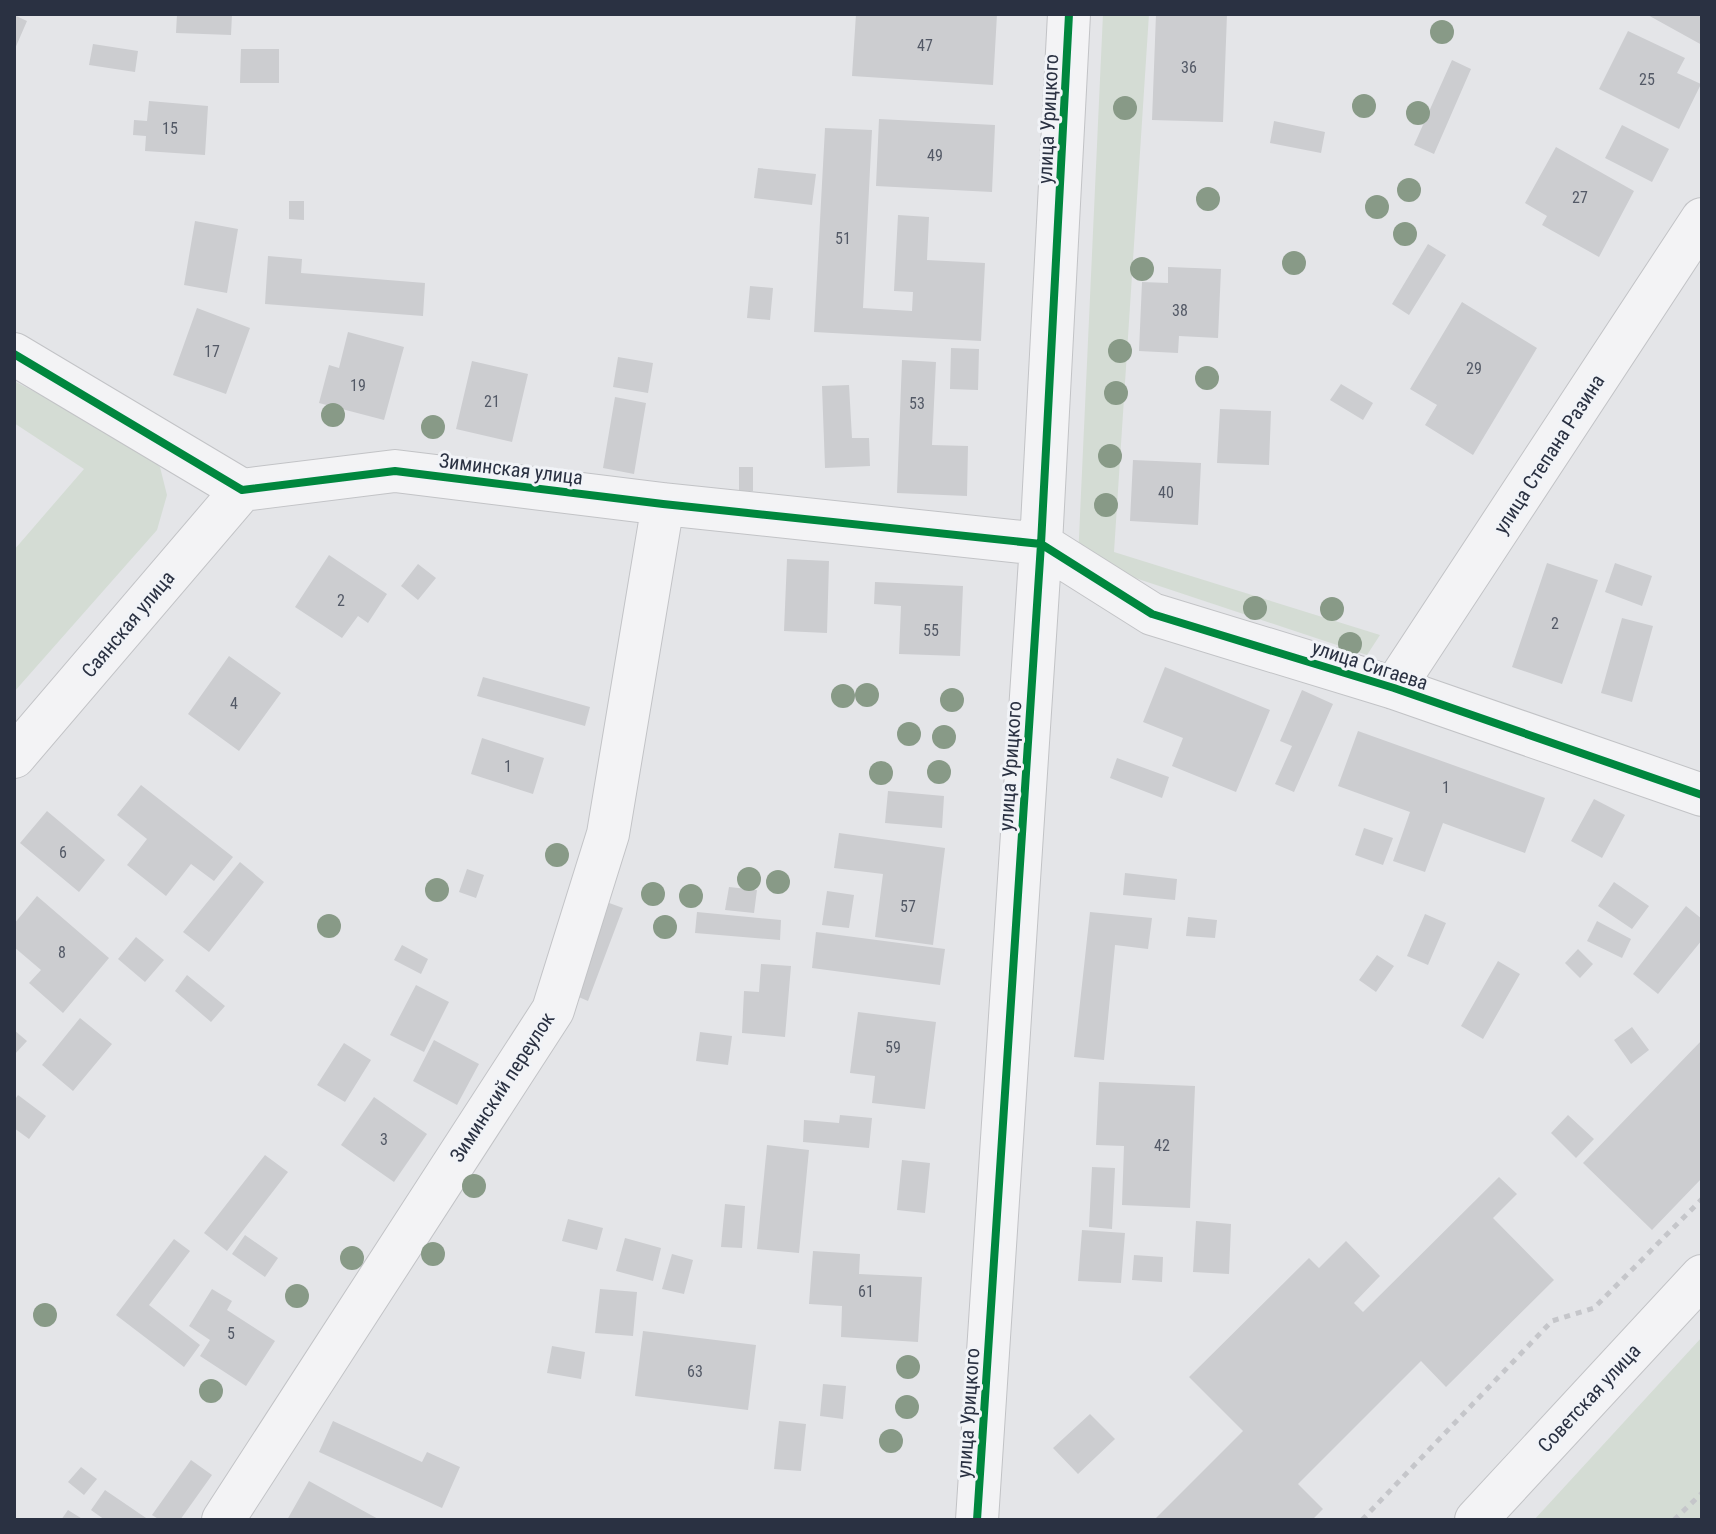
<svg xmlns="http://www.w3.org/2000/svg" width="1716" height="1534" font-family="'Roboto Condensed',sans-serif">
  <rect width="100%" height="100%" fill="#e4e5e8"/>
  <path fill="#d4dcd4" d="M1103,14H1149L1114,552L1380,635L1367,655L1078,559Z
    M14,381L136,445L160,467L167,495L157,530L14,692V550L84,469L14,423Z
    M1702,1337V1520H1534Z"/>
  <path fill="#cccdd0" d="M177,14H232L231,35L176,33Z
    M856,14H997L993,85L852,76Z
    M1156,14H1227L1223,122L1152,120Z
    M1646,14H1702V45Z
    M14,15L27,21L14,51Z
    M1628,31L1685,58L1677,73L1701,84L1679,129L1599,89Z
    M93,44L138,51L135,72L89,65Z
    M241,49H279V83H240Z
    M1452,60L1471,69L1434,154L1414,145Z
    M149,101L208,106L205,155L145,151L146,136L133,135L134,120L147,121Z
    M879,119L995,125L992,192L876,186Z
    M1274,121L1325,132L1321,153L1270,143Z
    M1622,125L1669,149L1652,182L1605,158Z
    M825,128L872,130L863,308L912,311L913,292L894,291L898,215L929,217L927,260L985,263L981,341L814,332Z
    M1556,147L1634,191L1599,257L1542,225L1547,216L1525,203Z
    M758,168L816,174L812,205L754,198Z
    M289,201H304V220L289,219Z
    M195,221L238,229L227,293L184,285Z
    M1428,244L1446,255L1409,315L1392,304Z
    M268,256L302,259L301,273L425,283L423,316L265,304Z
    M1168,267L1221,269L1218,338L1179,336L1178,353L1139,351L1142,282L1168,283Z
    M750,286L773,288L770,320L747,318Z
    M1462,302L1537,348L1473,455L1425,425L1437,405L1410,389Z
    M197,308L250,328L226,394L173,375Z
    M348,332L404,347L384,420L319,403L329,365L339,368Z
    M951,348L979,349L978,390L950,389Z
    M618,357L653,363L648,393L613,387Z
    M902,360L936,362L932,445L968,446L967,496L897,493Z
    M472,361L528,374L512,442L456,429Z
    M1341,384L1373,403L1363,420L1330,400Z
    M849,385L852,438H869L870,466L825,468L822,386Z
    M615,397L646,403L634,474L603,468Z
    M1220,409L1271,411L1269,465L1217,463Z
    M1133,460L1201,463L1198,525L1130,521Z
    M739,467H753V491H739Z
    M329,555L387,594L368,623L358,616L342,638L295,607Z
    M787,559L829,561L827,633L784,631Z
    M1547,563L1598,580L1562,684L1512,667Z
    M1615,563L1652,576L1642,606L1605,592Z
    M418,564L436,578L418,600L401,586Z
    M875,582L963,586L960,656L899,654L901,606L874,604Z
    M1622,618L1653,626L1632,702L1601,693Z
    M229,656L281,693L239,751L188,714Z
    M1165,667L1270,710L1236,792L1172,766L1183,738L1143,722Z
    M483,677L590,707L585,726L477,696Z
    M1302,690L1333,704L1294,792L1275,784L1292,746L1280,741Z
    M1358,731L1545,798L1525,853L1443,823L1425,872L1393,861L1410,812L1338,786Z
    M482,738L544,758L533,794L471,774Z
    M1117,758L1169,777L1162,798L1110,778Z
    M141,785L233,857L214,881L191,864L166,896L127,865L147,839L117,815Z
    M888,791L944,796L942,828L885,823Z
    M1594,799L1625,815L1602,858L1571,841Z
    M47,811L105,860L79,892L20,843Z
    M1364,828L1393,838L1383,865L1355,855Z
    M839,833L945,848L933,945L875,937L883,874L834,868Z
    M240,862L264,882L209,952L183,932Z
    M467,869L484,875L476,898L459,892Z
    M1125,873L1177,879L1175,900L1123,895Z
    M1614,882L1649,906L1632,929L1598,906Z
    M729,887L757,890L754,913L725,910Z
    M827,891L854,895L849,928L822,925Z
    M37,896L109,958L63,1013L29,983L41,970L14,947V924Z
    M601,900L623,908L588,1001L567,992Z
    M1686,906L1702,919V940L1658,994L1633,974Z
    M697,912L781,920L780,940L695,933Z
    M1090,912L1152,918L1148,949L1115,945L1104,1060L1074,1057Z
    M1425,914L1446,923L1428,965L1407,956Z
    M1188,917L1217,920L1215,938L1186,936Z
    M1597,921L1631,939L1622,958L1587,941Z
    M816,932L945,949L940,985L812,968Z
    M136,937L164,960L145,982L118,959Z
    M402,945L428,959L421,974L394,960Z
    M1578,949L1593,964L1580,978L1565,963Z
    M1377,955L1394,966L1376,992L1359,980Z
    M1498,961L1520,974L1483,1039L1461,1026Z
    M761,964L791,966L785,1037L742,1033L744,991L759,992Z
    M187,975L225,1006L211,1022L175,991Z
    M416,985L449,1002L424,1052L390,1035Z
    M858,1012L936,1022L925,1109L872,1103L875,1076L850,1073Z
    M80,1018L112,1044L73,1091L42,1065Z
    M1632,1027L1649,1050L1631,1064L1614,1040Z
    M14,1030L27,1041L14,1055Z
    M700,1032L732,1036L728,1065L696,1061Z
    M434,1040L479,1064L457,1105L413,1081Z
    M1702,1040V1178L1652,1230L1583,1163Z
    M344,1043L371,1060L345,1102L317,1085Z
    M1099,1082L1195,1086L1190,1208L1122,1205L1124,1146L1096,1145Z
    M18,1095L46,1116L29,1139L14,1128V1101Z
    M374,1097L427,1134L394,1182L341,1145Z
    M840,1115L872,1118L869,1148L803,1142L804,1120L839,1123Z
    M1568,1115L1594,1139L1576,1158L1551,1133Z
    M767,1145L809,1150L799,1253L757,1249Z
    M265,1155L288,1172L227,1251L204,1233Z
    M902,1160L930,1163L925,1213L897,1210Z
    M1092,1167L1115,1168L1112,1229L1089,1227Z
    M1499,1177L1517,1194L1493,1218L1554,1280L1446,1387L1421,1361L1298,1484L1323,1509L1312,1520H1154L1243,1431L1189,1377L1309,1258L1319,1268L1346,1241L1380,1276L1354,1303L1363,1312Z
    M725,1204L745,1206L742,1248L721,1247Z
    M568,1219L603,1228L597,1250L562,1241Z
    M1196,1221L1231,1224L1229,1274L1193,1272Z
    M1082,1230L1125,1233L1121,1283L1078,1281Z
    M245,1235L278,1258L265,1277L232,1254Z
    M625,1238L661,1248L653,1281L616,1271Z
    M174,1239L190,1251L149,1305L200,1345L184,1367L116,1315Z
    M813,1251L860,1254L859,1274L922,1277L918,1342L841,1337L842,1306L809,1304Z
    M672,1254L693,1260L684,1294L662,1289Z
    M1134,1255L1163,1257L1162,1282L1132,1280Z
    M212,1289L232,1301L227,1310L275,1341L246,1386L200,1356L210,1340L189,1326Z
    M600,1289L637,1292L633,1336L595,1333Z
    M643,1331L756,1345L748,1410L635,1396Z
    M552,1346L585,1352L581,1379L547,1373Z
    M823,1384L846,1386L843,1419L820,1416Z
    M1090,1414L1115,1439L1078,1474L1053,1448Z
    M333,1421L422,1462L427,1452L460,1467L442,1508L319,1452Z
    M779,1421L806,1424L801,1471L774,1469Z
    M191,1460L212,1475L180,1520H160L152,1515Z
    M81,1467L97,1479L84,1495L68,1482Z
    M309,1481L380,1520H287Z
    M105,1490L149,1520H105L91,1510Z
    M68,1510L84,1520H61Z"/>
  <g fill="none" stroke-linecap="round" stroke-linejoin="round">
    <defs>
      <path id="street" d="M14,354L242,490L395,471L663,504L1041,544L1152,614L1394,688L1702,795
        M1394,688L1702,219
        M14,757L242,490
        M223,1520L553,1010L608,834L663,504
        M977,1520L1041,544L1069,14
        M1476,1520L1702,1276"/>
    </defs>
    <use href="#street" stroke="#c2c3c6" stroke-width="44"/>
    <path stroke="#c5c6ca" stroke-width="5" stroke-dasharray="6 6" stroke-linecap="butt" d="M1362,1520L1552,1321L1594,1308L1702,1199
      M1674,1520L1702,1493"/>
    <use href="#street" stroke="#f3f3f5" stroke-width="42"/>
    <defs>
      <path id="cycleway" d="M14,354L242,490L395,471L663,504L1041,544L1152,614L1394,688L1702,795
        M977,1520L1041,544L1069,14"/>
    </defs>
    <use href="#cycleway" stroke="#f1f3f7" stroke-width="13"/>
    <use href="#cycleway" stroke="#00873e" stroke-width="8"/>
  </g>
  <g fill="#889a87">
    <circle cx="1442" cy="32" r="12"/>
    <circle cx="1364" cy="106" r="12"/>
    <circle cx="1125" cy="108" r="12"/>
    <circle cx="1418" cy="113" r="12"/>
    <circle cx="1409" cy="190" r="12"/>
    <circle cx="1208" cy="199" r="12"/>
    <circle cx="1377" cy="207" r="12"/>
    <circle cx="1405" cy="234" r="12"/>
    <circle cx="1294" cy="263" r="12"/>
    <circle cx="1142" cy="269" r="12"/>
    <circle cx="1120" cy="351" r="12"/>
    <circle cx="1207" cy="378" r="12"/>
    <circle cx="1116" cy="393" r="12"/>
    <circle cx="333" cy="415" r="12"/>
    <circle cx="433" cy="427" r="12"/>
    <circle cx="1110" cy="456" r="12"/>
    <circle cx="1106" cy="505" r="12"/>
    <circle cx="1255" cy="608" r="12"/>
    <circle cx="1332" cy="609" r="12"/>
    <circle cx="1350" cy="644" r="12"/>
    <circle cx="867" cy="695" r="12"/>
    <circle cx="843" cy="696" r="12"/>
    <circle cx="952" cy="700" r="12"/>
    <circle cx="909" cy="734" r="12"/>
    <circle cx="944" cy="737" r="12"/>
    <circle cx="939" cy="772" r="12"/>
    <circle cx="881" cy="773" r="12"/>
    <circle cx="557" cy="855" r="12"/>
    <circle cx="749" cy="879" r="12"/>
    <circle cx="778" cy="882" r="12"/>
    <circle cx="437" cy="890" r="12"/>
    <circle cx="653" cy="894" r="12"/>
    <circle cx="691" cy="896" r="12"/>
    <circle cx="329" cy="926" r="12"/>
    <circle cx="665" cy="927" r="12"/>
    <circle cx="474" cy="1186" r="12"/>
    <circle cx="433" cy="1254" r="12"/>
    <circle cx="352" cy="1258" r="12"/>
    <circle cx="297" cy="1296" r="12"/>
    <circle cx="45" cy="1315" r="12"/>
    <circle cx="908" cy="1367" r="12"/>
    <circle cx="211" cy="1391" r="12"/>
    <circle cx="907" cy="1407" r="12"/>
    <circle cx="891" cy="1441" r="12"/>
  </g>
  <g text-anchor="middle" stroke-width="6" stroke-linejoin="round" paint-order="stroke">
    <g font-size="16" fill="#535966">
      <text x="925" y="51">47</text>
      <text x="1189" y="73">36</text>
      <text x="1647" y="85">25</text>
      <text x="170" y="134">15</text>
      <text x="935" y="161">49</text>
      <text x="1580" y="203">27</text>
      <text x="843" y="244">51</text>
      <text x="1180" y="316">38</text>
      <text x="212" y="357">17</text>
      <text x="1474" y="374">29</text>
      <text x="358" y="391">19</text>
      <text x="492" y="407">21</text>
      <text x="917" y="409">53</text>
      <text x="1166" y="498">40</text>
      <text x="341" y="606">2</text>
      <text x="1555" y="629">2</text>
      <text x="931" y="636">55</text>
      <text x="234" y="709">4</text>
      <text x="508" y="772">1</text>
      <text x="1446" y="793">1</text>
      <text x="63" y="858">6</text>
      <text x="908" y="912">57</text>
      <text x="62" y="958">8</text>
      <text x="893" y="1053">59</text>
      <text x="384" y="1145">3</text>
      <text x="1162" y="1151">42</text>
      <text x="866" y="1297">61</text>
      <text x="231" y="1339">5</text>
      <text x="695" y="1377">63</text>
    </g>
    <g font-size="20" fill="#2a3142" stroke="#f1f3f7">
      <text transform="translate(1048 119) rotate(-87)" y="7">улица Урицкого</text>
      <text transform="translate(1549 454) rotate(-57)" y="7">улица Степана Разина</text>
      <text transform="translate(511 469) rotate(7)" y="7">Зиминская улица</text>
      <text transform="translate(128 624) rotate(-50)" y="7">Саянская улица</text>
      <text transform="translate(1370 665) rotate(18)" y="7">улица Сигаева</text>
      <text transform="translate(1010 766) rotate(-86)" y="7">улица Урицкого</text>
      <text transform="translate(502 1087) rotate(-57)" y="7">Зиминский переулок</text>
      <text transform="translate(1589 1398) rotate(-47)" y="7">Советская улица</text>
      <text transform="translate(968 1413) rotate(-86)" y="7">улица Урицкого</text>
    </g>
  </g>
  <rect width="1716" height="1534" fill="none" stroke="#2a3142" stroke-width="32"/>
</svg>
